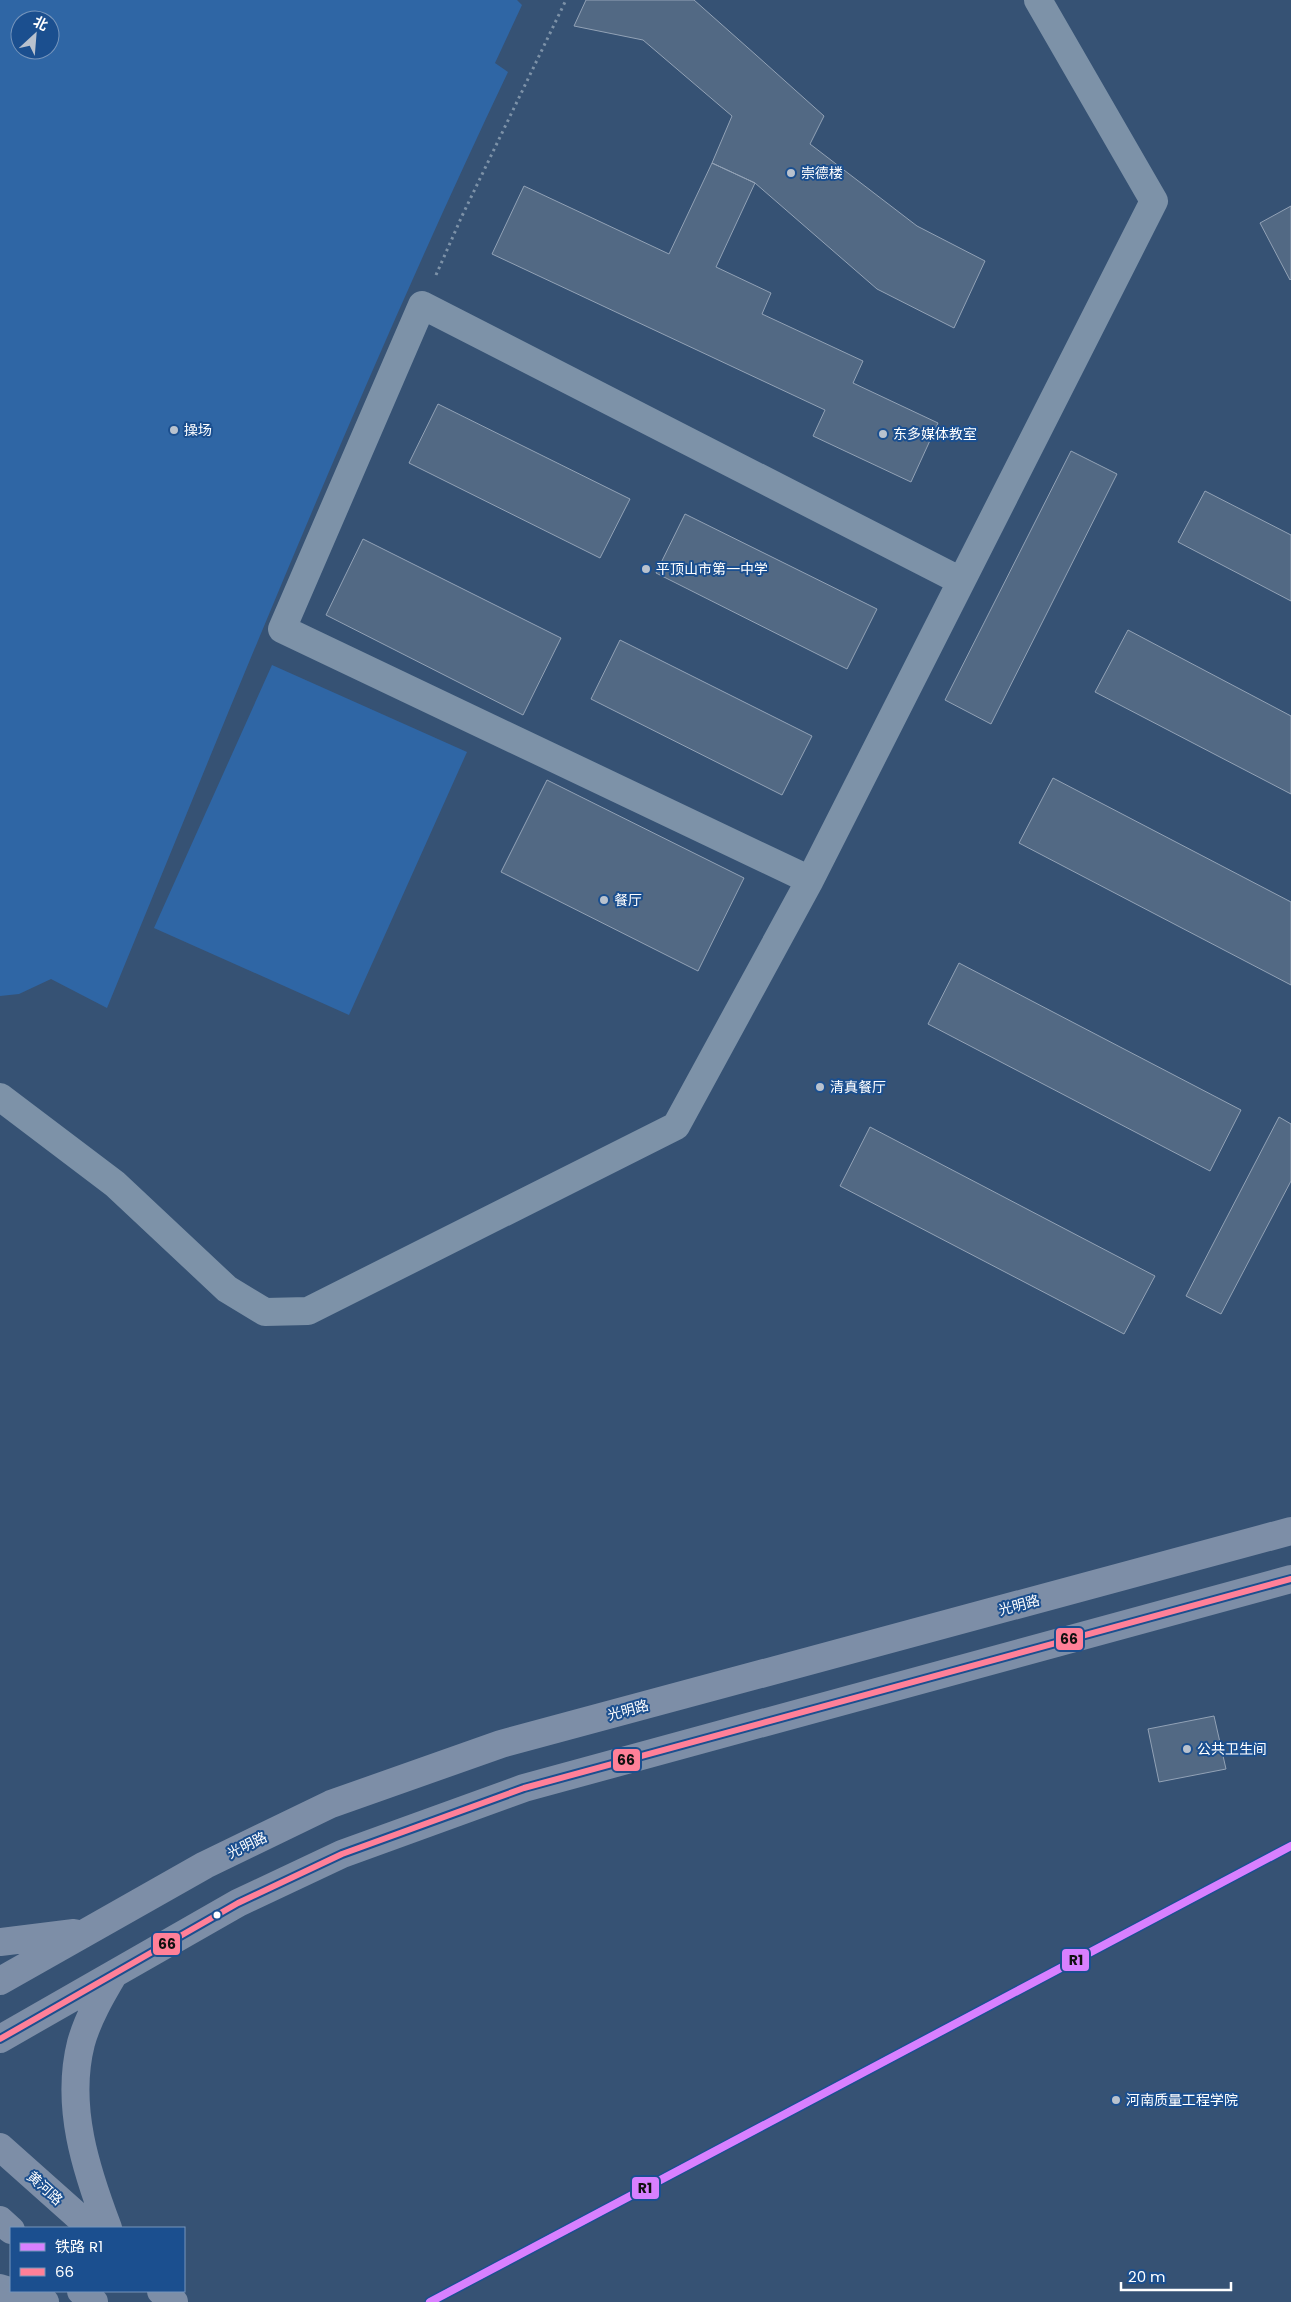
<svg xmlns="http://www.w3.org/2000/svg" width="1291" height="2302" font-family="Poppins,'Noto Sans SC',sans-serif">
  <rect width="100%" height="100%" fill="#365274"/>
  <path fill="#2f66a5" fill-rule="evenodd" d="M0,0H517L522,5L495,63L508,72C362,379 236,694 107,1008L51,979L19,994L0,996ZM20,20H50V50H20Z
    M272,665L467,752L349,1015L154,928Z"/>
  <path fill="#526984" stroke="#92a2b6" d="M586,0H694L756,55L824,116L810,144L917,226L985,261L954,328L877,289L755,183L712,163L732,116L643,40L574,26Z
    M712,163L755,183L716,267L771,293L762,314L863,361L853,383L938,423L911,482L813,436L825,410L492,254L524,186L669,254Z
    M1291,206V279L1290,280L1260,223Z
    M438,404L630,499L600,558L409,463Z
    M1071,451L1117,474L991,724L945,700Z
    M1205,491L1291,535V601L1178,542Z
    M685,514L877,609L847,669L656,573Z
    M363,539L561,638L523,715L326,615Z
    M1128,630L1291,716V794L1095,692Z
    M620,640L812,736L782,795L591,699Z
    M1053,778L1291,902V985L1019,843Z
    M547,780L744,878L698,971L501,872Z
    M959,963L1241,1110L1210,1171L928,1024Z
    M1279,1117L1291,1124V1181L1221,1314L1186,1296Z
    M870,1127L1155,1276L1124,1334L840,1186Z
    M1214,1716L1226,1769L1159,1782L1148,1729Z"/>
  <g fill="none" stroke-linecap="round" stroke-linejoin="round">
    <path stroke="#7d92a8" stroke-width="3" stroke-dasharray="2.5 4" stroke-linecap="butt" d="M436,275L462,216L566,0"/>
    <path stroke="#7d92a8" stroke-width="28" d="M810,880L282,629L422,305L961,581
      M0,1097L115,1184L227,1289L265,1312L308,1311L676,1126L810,880L1154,201L1038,0"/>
    <path stroke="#7d8ea7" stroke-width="28" d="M0,1942L74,1933
      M0,1981L205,1865L331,1804L501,1744L1291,1531
      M0,2039L238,1903L342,1854L524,1788L1291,1579
      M0,2147L91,2228
      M0,2220L11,2230
      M108,2228C86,2170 65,2106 81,2043C88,2018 101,1996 114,1974
      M0,2288L45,2302
      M81,2291L94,2302
      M161,2291L174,2302"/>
    <defs>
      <path id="bus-1" d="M0,2039L238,1903L342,1854L524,1788L1291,1579"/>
    </defs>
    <use href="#bus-1" stroke="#1b4f8f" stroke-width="10"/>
    <use href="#bus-1" stroke="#ff8098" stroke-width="6"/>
    <defs>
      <path id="rail-1" d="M430,2302L1291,1846"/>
    </defs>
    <use href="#rail-1" stroke="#1b4f8f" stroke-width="11"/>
    <use href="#rail-1" stroke="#d880ff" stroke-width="8"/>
  </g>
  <g fill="#b9c2ce" stroke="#1b4f8f" stroke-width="2">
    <circle cx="791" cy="173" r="5"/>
    <circle cx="174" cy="430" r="5"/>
    <circle cx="883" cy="434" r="5"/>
    <circle cx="646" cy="569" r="5"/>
    <circle cx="604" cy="900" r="5"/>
    <circle cx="820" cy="1087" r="5"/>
    <circle cx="1187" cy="1749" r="5"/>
    <circle cx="1116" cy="2100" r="5"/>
  </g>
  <circle fill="#fff" stroke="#1b4f8f" stroke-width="2" cx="217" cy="1915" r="4.5"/>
  <g text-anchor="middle" stroke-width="4" stroke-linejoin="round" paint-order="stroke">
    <g font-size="14" fill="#fff" stroke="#1b4f8f" text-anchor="start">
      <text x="801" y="178">崇德楼</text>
      <text x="184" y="435">操场</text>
      <text x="893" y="439">东多媒体教室</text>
      <text x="656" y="574">平顶山市第一中学</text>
      <text x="614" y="905">餐厅</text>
      <text x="830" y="1092">清真餐厅</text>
      <text x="1197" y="1754">公共卫生间</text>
      <text x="1126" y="2105">河南质量工程学院</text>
    </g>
    <g font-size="14" fill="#fff" stroke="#1b4f8f">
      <text transform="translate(1019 1605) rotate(-15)" y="5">光明路</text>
      <text transform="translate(628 1710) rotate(-15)" y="5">光明路</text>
      <text transform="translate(247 1845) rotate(-26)" y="5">光明路</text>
      <text transform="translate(45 2188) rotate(42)" y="5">黄河路</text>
    </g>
  </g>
  <g stroke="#1b4f8f" stroke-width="2">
    <rect x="1055" y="1627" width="29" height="24" rx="5" fill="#ff8098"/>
    <rect x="612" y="1748" width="29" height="24" rx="5" fill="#ff8098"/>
    <rect x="152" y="1932" width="29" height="24" rx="5" fill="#ff8098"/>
    <rect x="1061" y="1948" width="29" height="24" rx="5" fill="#d880ff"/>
    <rect x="631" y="2176" width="29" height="24" rx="5" fill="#d880ff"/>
  </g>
  <g font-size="14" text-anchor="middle" font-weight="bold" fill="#111">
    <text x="1069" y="1644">66</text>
    <text x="626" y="1765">66</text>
    <text x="167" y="1949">66</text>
    <text x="1076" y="1965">R1</text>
    <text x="645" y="2193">R1</text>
  </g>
  <rect x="10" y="2227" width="175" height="65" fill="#1b4f8f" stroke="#7695bc"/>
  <rect x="20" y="2243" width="25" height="8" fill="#d880ff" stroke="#7695bc"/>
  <text x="55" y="2252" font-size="15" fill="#ffffff">铁路 R1</text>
  <rect x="20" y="2268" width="25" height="8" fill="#ff8098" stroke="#7695bc"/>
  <text x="55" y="2277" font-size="15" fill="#ffffff">66</text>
  <g transform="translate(35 35) rotate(26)"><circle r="24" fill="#1b4f8f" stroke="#7695bc"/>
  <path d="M0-4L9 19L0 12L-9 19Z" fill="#b9c2ce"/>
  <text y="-8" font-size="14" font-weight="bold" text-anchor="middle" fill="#ffffff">北</text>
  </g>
  <path d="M1121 2282v8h110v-8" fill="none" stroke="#ffffff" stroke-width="2.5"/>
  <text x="1128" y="2282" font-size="15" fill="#ffffff" stroke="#1b4f8f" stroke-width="4" paint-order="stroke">20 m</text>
</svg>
